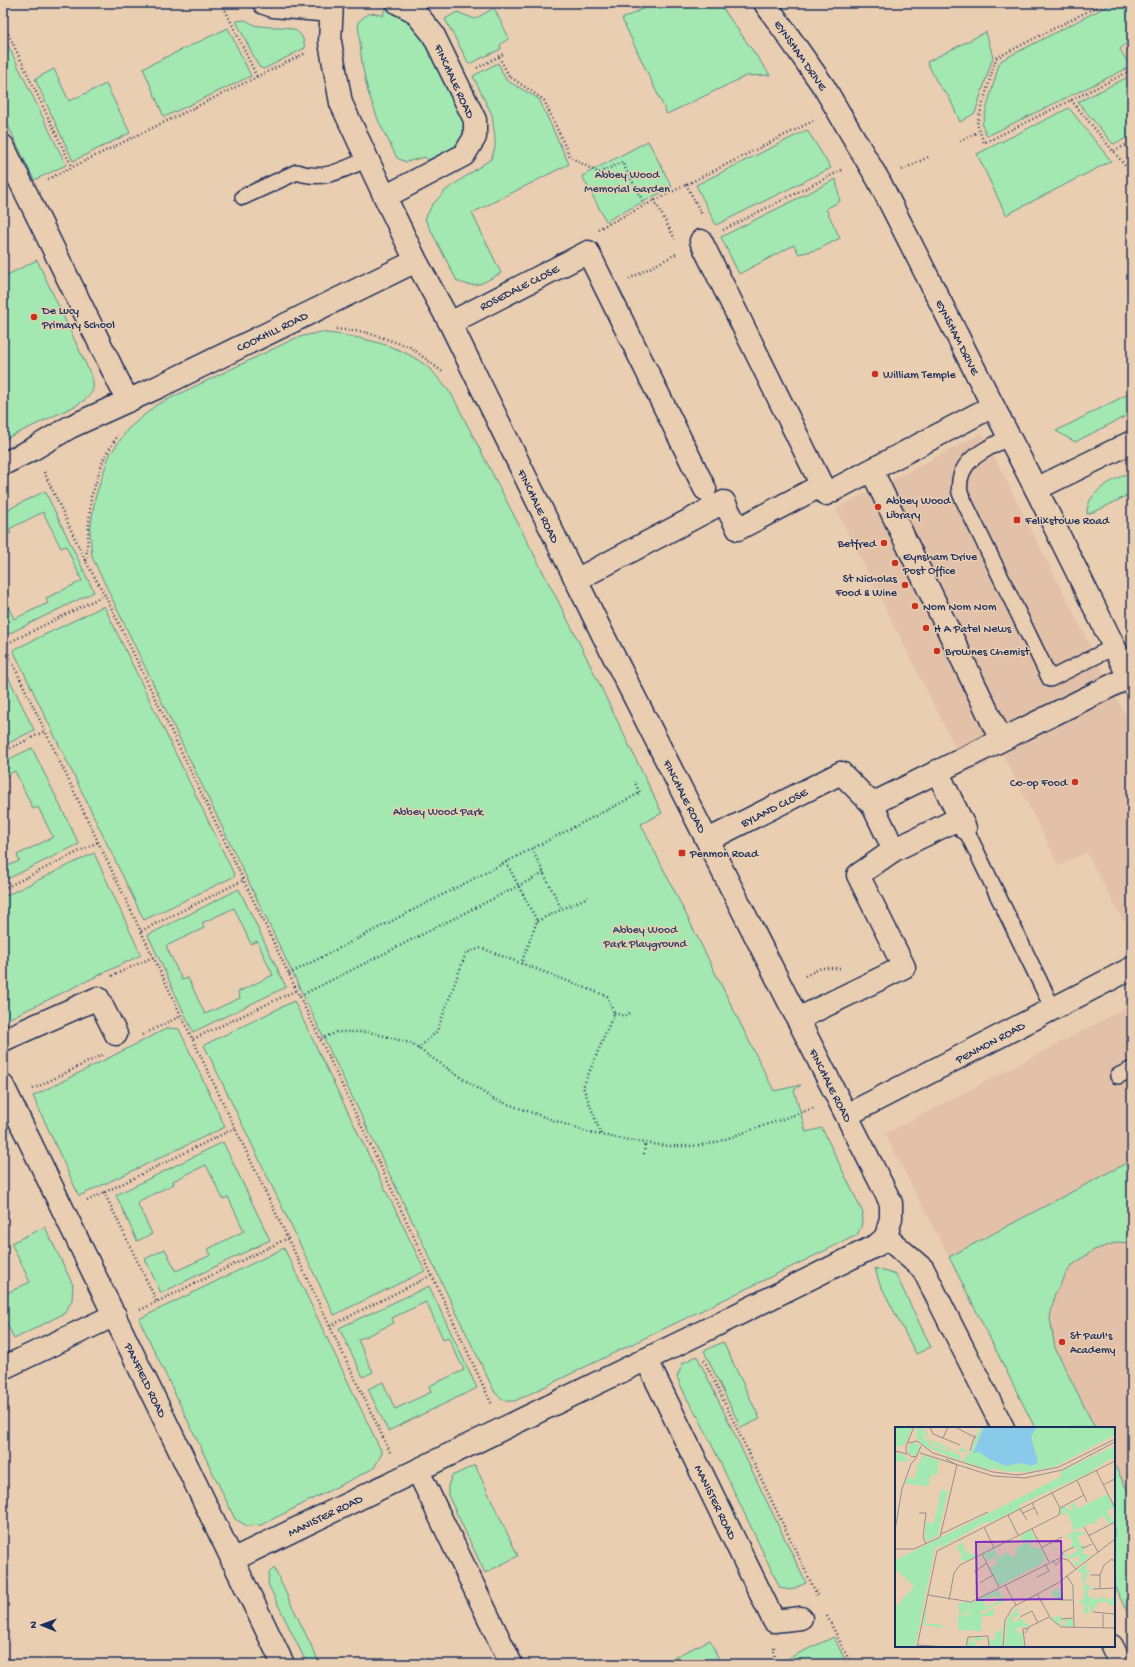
<svg xmlns="http://www.w3.org/2000/svg" width="1135" height="1667" font-family="'Gochi Hand',sans-serif">
  <rect width="100%" height="100%" fill="#eaceb1"/>
  <filter id="ink" filterUnits="userSpaceOnUse"><feTurbulence type="fractalNoise" baseFrequency=".025" numOctaves="2"/><feDisplacementMap in="SourceGraphic" scale="8" xChannelSelector="R" yChannelSelector="G"/><feConvolveMatrix kernelMatrix="1 2 1 2 8 2 1 2 1" color-interpolation-filters="sRGB"/></filter>
  <g filter="url(#ink)">
    <path fill="#e3c0a8" d="M982,433L1132,728V916L1123,921L1086,852L1059,866L1003,755L968,773L836,509Z
      M1132,1005V1621L1114,1586V1428H1035L949,1257L885,1134Z"/>
    <path fill="#a3e7b1" stroke="#5f8b88" fill-rule="evenodd" d="M654,3H719L770,75L746,76L667,114L622,19Z
      M1113,3H1132V39L1120,49L1130,67L987,136L982,125L999,64L1002,60Z
      M385,7L416,28L425,43L464,122L462,140L455,147L428,160L425,157L406,162L397,158L379,122L368,92L362,64L358,22C368,13 371,11 383,16Z
      M494,8L509,38L500,45L501,49L469,64L445,19L457,12L475,19Z
      M245,20C250,22 254,26 260,26C280,29 302,21 305,48L264,69L259,67L236,21Z
      M228,28L251,76L164,117L143,68Z
      M986,32L993,57L975,113L960,122L949,97L938,84L927,62Z
      M3,35L66,165L34,180L3,115Z
      M498,63L506,80L539,99L569,164L472,213L501,273C484,282 476,290 457,281L425,219L432,205L446,190L491,159L495,148V138L492,115L473,76Z
      M54,69L69,101L106,84L130,133L73,161L35,79Z
      M1128,77L1132,79V136L1113,144L1078,102Z
      M1069,108L1111,161L1006,215L977,154Z
      M807,130L831,168L716,225L696,185Z
      M648,141L672,187L606,221L582,176Z
      M836,179L840,201L826,209L840,238L819,249L799,254L794,245L739,274L721,237Z
      M37,260L91,375C97,391 91,396 77,405L3,440V277Z
      M320,332C358,337 400,343 430,369C438,377 445,387 452,395L577,638L662,813L641,824L774,1091L801,1085L794,1090L806,1132L822,1128L863,1213L861,1227L857,1235L515,1401H505L495,1393L92,557L90,531L95,498L109,456L128,429L156,405L296,338Z
      M1132,392V413L1075,442L1056,431Z
      M1132,471V493L1101,509L1087,514C1086,491 1114,480 1132,471Z
      M45,491L94,592L4,636L3,633V597L14,619L48,603L46,598L82,581L66,546L61,548L43,512L9,529L11,533L3,537V512Z
      M104,606L235,876L144,920L13,650Z
      M3,666L34,730L3,746Z
      M32,748L79,844L3,881V868L19,861L17,855L53,837L38,807L33,809L15,771L3,777V762Z
      M94,853L141,955L8,1019L3,1017V897Z
      M239,889L286,987L193,1032L148,935ZM234,908L251,944L257,941L273,975L238,992L240,998L205,1014L188,978L182,980L166,946L204,928L202,923Z
      M294,1001L425,1271L334,1315L204,1045Z
      M168,1028L179,1029L225,1127L79,1196L33,1096Z
      M223,1142L270,1240L161,1293L145,1259L165,1249L176,1271L211,1255L208,1249L244,1231L228,1197L223,1199L206,1165L173,1181L174,1184L137,1202L152,1234L137,1241L116,1195Z
      M1132,1160V1243L1118,1242L1094,1250L1071,1266L1055,1293L1050,1318L1055,1348L1095,1428H1035L949,1257Z
      M45,1227L73,1285L72,1300L65,1313L14,1339L3,1315V1295L30,1282L11,1243Z
      M284,1248L382,1453L374,1468L261,1525L247,1526L235,1519L139,1319Z
      M875,1268L896,1275L931,1347L916,1354L879,1282Z
      M429,1286L477,1388L388,1431L368,1389L383,1382L395,1409L431,1392L429,1386L464,1370L448,1337L443,1339L426,1302L392,1318L394,1323L358,1340L373,1372L363,1377L339,1328Z
      M723,1342L760,1419L741,1428L704,1351Z
      M697,1356L806,1583L790,1590L780,1588L700,1420L686,1397L677,1377L683,1363Z
      M1114,1464L1132,1499V1621L1114,1586Z
      M475,1465L518,1556L485,1573L448,1495V1486L452,1476Z
      M274,1568L320,1664H307L268,1584L269,1573Z
      M834,1637L847,1664H781L780,1662Z
      M710,1640L721,1664H668L666,1661Z"/>
    <g fill="none" stroke-linecap="round" stroke-linejoin="round">
      <defs>
        <path id="service" d="M243,197L297,172C324,182 343,169 368,159
          M1009,437C985,450 955,460 960,493L1050,679L1114,647
          M965,828L1053,1009
          M1118,1076L1132,1069"/>
        <path id="pedestrian" d="M701,241L826,494L993,406
          M872,471L1001,740
          M576,580L724,502L738,529L822,485
          M937,771L965,828
          M841,773L872,804L894,850
          M872,804L1129,677
          M798,1019L904,967L858,875L894,850L960,818"/>
        <path id="minor" d="M264,3L273,6L331,11
          M332,3L330,42L341,103L385,197L416,261L450,323L603,635L891,1203V1218L886,1237
          M3,146L128,401
          M385,197L464,155L475,137V120L433,34L414,11L398,3
          M450,323L588,252L705,489
          M3,464L33,449L70,427L156,388L416,261
          M1036,489L1132,442
          M708,840L841,773
          M3,1040L98,998L116,1034
          M3,1086L283,1664
          M847,1115L1132,968
          M886,1237L923,1269L1003,1428
          M646,1359L774,1621L801,1618
          M3,1368L115,1315
          M418,1471L511,1664
          M232,1560L690,1338L865,1251L877,1245L886,1237
          M1112,1646L1121,1664"/>
        <path id="tertiary" d="M765,3L824,87L879,181L993,406L1036,489L1132,683"/>
      </defs>
      <use href="#service" stroke="#1b2f5e" stroke-width="18"/>
      <use href="#pedestrian" stroke="#1b2f5e" stroke-width="25"/>
      <use href="#minor" stroke="#1b2f5e" stroke-width="25"/>
      <use href="#tertiary" stroke="#1b2f5e" stroke-width="25"/>
      <path stroke="#1b2f5e" stroke-width="2.5" stroke-dasharray="1 3" stroke-linecap="butt" d="M222,3L257,77
        M1093,3L1095,7
        M1104,3L996,58L977,124L984,143L1132,70
        M3,23L72,167
        M499,57L509,76L544,100L570,157L599,173L622,162L645,205
        M477,68L505,53
        M1071,100L1132,174
        M960,141L978,132
        M1114,151L1132,142
        M902,170L928,157
        M48,179L306,53
        M686,184L702,215
        M654,200L675,239
        M598,229L813,121
        M723,230L842,170
        M629,279L678,253
        M336,329L365,332L410,347L444,373
        M44,472L86,562L105,595C236,864 367,1133 492,1405
        M86,561L91,497L104,458L118,435
        M3,643L391,1454
        M4,645L105,595
        M3,752L45,731
        M532,849L562,910
        M506,862L537,921L521,964
        M3,889L98,842
        M537,921L588,897
        M141,931L244,880
        M289,974L640,793L634,781
        M112,976L153,957
        M805,976L821,968H840
        M300,996L544,873
        M614,1013L625,1016L631,1012
        M142,1035L181,1016
        M193,1039L297,990
        M321,1039L337,1032H369L410,1043L493,1099L590,1133L645,1143L669,1146H692L714,1143L814,1108
        M418,1049L437,1031L466,953L481,948L607,996L614,1013L583,1087L601,1134
        M33,1089L102,1055
        M644,1154L645,1143
        M104,1192L157,1302
        M87,1201L235,1128
        M140,1310L288,1238
        M3,1324L8,1337
        M330,1326L432,1275
        M704,1360L818,1597
        M827,1616L851,1664
        M774,1647L775,1664"/>
      <use href="#service" stroke="#eaceb1" stroke-width="15"/>
      <use href="#pedestrian" stroke="#eaceb1" stroke-width="22"/>
      <use href="#minor" stroke="#eaceb1" stroke-width="22"/>
      <use href="#tertiary" stroke="#eaceb1" stroke-width="22"/>
    </g>
  </g>
  <g fill="#c8321e" stroke="#eaceb1" stroke-width="1.5">
    <circle cx="34" cy="317" r="4"/>
    <circle cx="875" cy="374" r="4"/>
    <circle cx="878" cy="507" r="4"/>
    <rect x="1013" y="516" width="8" height="8" rx="2"/>
    <circle cx="884" cy="543" r="4"/>
    <circle cx="895" cy="563" r="4"/>
    <circle cx="905" cy="585" r="4"/>
    <circle cx="915" cy="606" r="4"/>
    <circle cx="926" cy="628" r="4"/>
    <circle cx="937" cy="651" r="4"/>
    <circle cx="1075" cy="782" r="4"/>
    <rect x="678" y="849" width="8" height="8" rx="2"/>
    <circle cx="1062" cy="1342" r="4"/>
  </g>
  <g text-anchor="middle" stroke-width="3" stroke-linejoin="round" paint-order="stroke">
    <g font-size="12" fill="#1b2f5e" stroke="#eaceb1">
      <text transform="translate(801 55) rotate(55)" y="4">EYNSHAM DRIVE</text>
      <text transform="translate(455 81) rotate(65)" y="4">FINCHALE ROAD</text>
      <text transform="translate(519 287) rotate(-27)" y="4">ROSEDALE CLOSE</text>
      <text transform="translate(272 331) rotate(-26)" y="4">COOKHILL ROAD</text>
      <text transform="translate(958 337) rotate(63)" y="4">EYNSHAM DRIVE</text>
      <text transform="translate(539 506) rotate(64)" y="4">FINCHALE ROAD</text>
      <text transform="translate(685 796) rotate(63)" y="4">FINCHALE ROAD</text>
      <text transform="translate(774 807) rotate(-27)" y="4">BYLAND CLOSE</text>
      <text transform="translate(990 1042) rotate(-28)" y="4">PENMON ROAD</text>
      <text transform="translate(831 1085) rotate(63)" y="4">FINCHALE ROAD</text>
      <text transform="translate(146 1380) rotate(64)" y="4">PANFIELD ROAD</text>
      <text transform="translate(716 1502) rotate(64)" y="4">MANISTER ROAD</text>
      <text transform="translate(325 1515) rotate(-26)" y="4">MANISTER ROAD</text>
    </g>
    <g font-size="12" fill="#294166" stroke="#eaceb1">
      <text x="627" y="178">Abbey Wood<tspan x="627" dy="14">Memorial Garden</tspan></text>
      <text x="438" y="815">Abbey Wood Park</text>
      <text x="645" y="933">Abbey Wood<tspan x="645" dy="14">Park Playground</tspan></text>
    </g>
    <g font-size="12" fill="#1b2f5e" stroke="#eaceb1" text-anchor="start">
      <text x="42" y="314">De Lucy<tspan x="42" dy="14">Primary School</tspan></text>
      <text x="883" y="378">William Temple</text>
      <text x="886" y="504">Abbey Wood<tspan x="886" dy="14">Library</tspan></text>
      <text x="1025" y="524">Felixstowe Road</text>
      <text x="876" y="547" text-anchor="end">Betfred</text>
      <text x="903" y="560">Eynsham Drive<tspan x="903" dy="14">Post Office</tspan></text>
      <text x="897" y="582" text-anchor="end">St Nicholas<tspan x="897" dy="14">Food &amp; Wine</tspan></text>
      <text x="923" y="610">Nom Nom Nom</text>
      <text x="934" y="632">H A Patel News</text>
      <text x="945" y="655">Brownes Chemist</text>
      <text x="1067" y="786" text-anchor="end">Co-op Food</text>
      <text x="690" y="857">Penmon Road</text>
      <text x="1070" y="1339">St Paul's<tspan x="1070" dy="14">Academy</tspan></text>
    </g>
  </g>
  <g transform="translate(895 1427)">
    <rect width="220" height="220" fill="#eaceb1"/>
    <path d="M0,0H18L9,18L0,20ZM22,0H27L29,11L37,19L63,27L66,30L64,33L29,19L21,10ZM28,0L33,6L32,11L38,14L63,25L65,21L74,24L63,25L42,19L32,12ZM85,0H89L78,25H85L92,31L111,39L127,36L136,39L138,13L136,9L142,0H220V8L159,40L131,45L109,44L97,41L94,43L67,34L76,24ZM13 22a6 6 0 1 1 12 0a6 6 0 1 1-12 0ZM220,19V33L218,31L207,37V39H203L196,45L124,78L125,81L94,96L92,94L47,120L46,118L40,121L20,220H0V181L19,159L0,142L1,133L167,49L165,45ZM0,26L10,28L14,35L0,34ZM29,28L44,34L42,48H35L34,59L10,57L13,50L20,52L22,39ZM46,63L53,64L43,108L33,114L30,111L31,95L39,96ZM212,67L219,80L212,84L218,94L220,93L214,97L209,89L201,93L202,97L200,98L198,95L179,104L172,83V86L165,88L166,81L170,79L175,84L178,82L174,79L179,75L182,82ZM136,103L140,111L129,116L125,109ZM187,104L192,109L188,107L182,110L189,123L187,126L195,129L181,140L177,133L183,136L185,128L176,132L167,128L178,122L170,127L172,130L183,124L181,122L185,120H175L178,115L174,109L167,111L179,105ZM64,114H66L69,120V125L72,123L74,128L79,126L81,128L78,130L81,129L67,136L70,133H65L67,128L61,119L66,117ZM133,115L136,120L146,122L150,130L148,136L104,159L95,141L102,137L100,132L113,125L116,130L122,127L120,122ZM99,122L103,129L92,134L89,127ZM192,136L191,144L196,143L191,149V157L196,160V163H192L194,171L199,169L200,173L208,170L214,173L220,170V177L214,179V175H203L196,187L194,177L192,179L194,186L189,187V176H185V173L189,172V159L185,158H190L187,149L190,147L182,144ZM164,161L167,170L171,172L164,171L163,177L161,169L159,171L156,165ZM103,163L109,174L85,185L86,188L100,181L98,189H87L86,204L63,203V188H81L73,187L74,179H85L74,178L71,187L64,186V176L79,175ZM100,168L104,172L102,175L90,180V173ZM32,177L31,197H43L52,201L28,198ZM123,179L122,184L124,188L131,186L117,191L118,195H122L123,190L135,199L121,201L122,206H126L127,201L129,220H101V217L100,220H95V209L97,213L101,212L99,207L105,204L108,198L107,217L110,218L112,193ZM167,189L165,195L168,198L172,197L168,193L177,192L178,200L165,198V195L163,197L156,191ZM82,210L92,212L82,213L80,220H72V212L75,211L76,216L80,215L79,211Z" fill="#a3e7b1" fill-rule="evenodd"/>
    <path d="M89,0H142L136,9L143,36L136,39L127,36L111,39L92,31L85,25L78,26Z" fill="#89caea"/>
    <path fill="none" stroke="#978e90" stroke-width="1" d="M19,0L11,19V25L17,30L22,29L26,19M35,0L38,7L65,18M60,0L81,11L79,8M48,11L53,0M13,16L22,14L38,26L98,45L123,48L164,40L220,12M0,24L12,27M75,24L79,11M25,26L98,49L130,51L167,43L220,15M201,43L220,81M182,53L192,75M208,58L220,52M137,76L143,88M165,81L189,68M125,82L132,93M24,86H31L28,110L31,117M128,86L139,81M113,88L123,108M89,100L99,121M189,100L203,125M137,102L154,135M0,103L7,62L16,37L22,30M46,107L93,85M193,109L220,95M187,119L188,121L197,117M146,121L167,110M0,122H19L45,110L62,38L51,32M87,127L104,160M166,131L168,125L179,120M157,133L161,138L167,131M79,145L92,136M195,148H205V161M205,148L209,138L217,132L220,135M172,149L178,159L179,201M142,150L154,144L150,137M85,156L98,148M110,158L121,178M198,162L220,161M142,167L156,192L166,200L220,201M33,168L76,175L165,131L173,133L181,142M54,173L59,146L65,138L164,88L165,81L157,66M165,173H178M198,185L220,187M208,187V201M125,190L137,184L143,196M166,192L178,191M130,206L134,200L154,190M22,218L53,220M22,220L42,124L220,34M71,220L73,210L93,209L94,220M108,220L110,193L118,180L163,156L220,112M130,220L128,202L133,201"/>
    <path fill="#7b2cbf" fill-opacity="0.15" stroke="#7b2cbf" stroke-width="2" d="M166,114L167,172L82,173L81,115Z"/>
    <rect width="220" height="220" fill="none" stroke="#1b2f5e" stroke-width="2"/>
  </g>
  <rect width="1135" height="1667" fill="none" stroke="#eaceb1" stroke-width="16"/>
  <rect x="8" y="8" width="1119" height="1651" fill="none" stroke="#1b2f5e" stroke-width="1.5" filter="url(#ink)"/>
  <g transform="translate(42 1625) rotate(271)" stroke="#eaceb1" stroke-width="3" paint-order="stroke">
  <path d="M0-3L7 15L0 10L-7 15Z" fill="#1b2f5e"/>
  <text y="-6" font-size="11" font-weight="bold" text-anchor="middle" fill="#1b2f5e">N</text>
  </g>
</svg>
